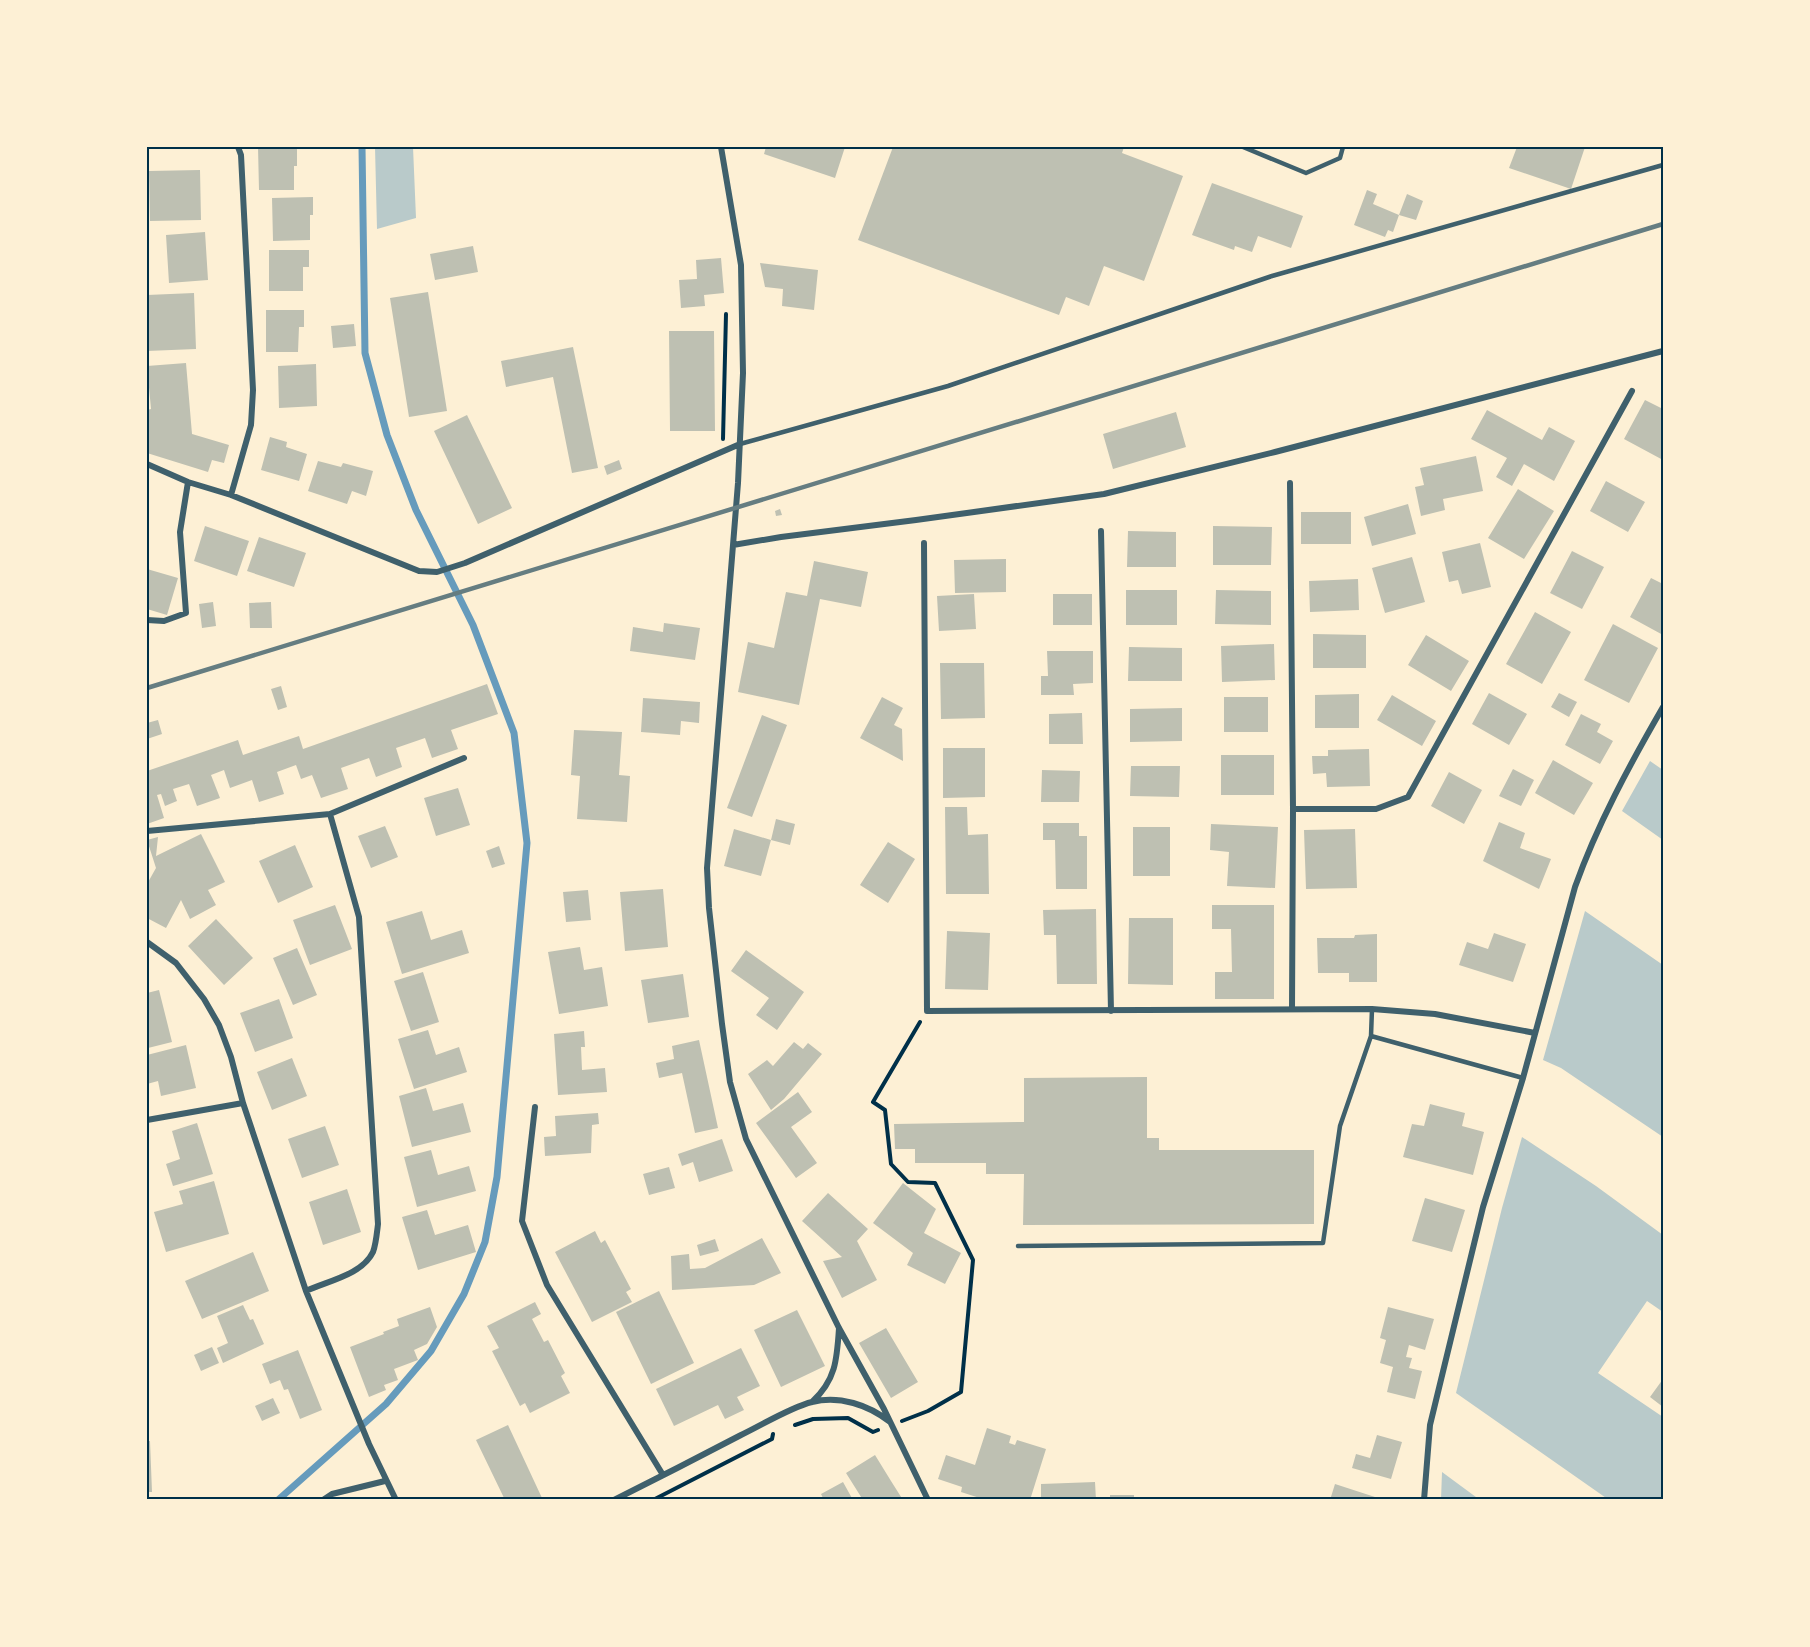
<svg xmlns="http://www.w3.org/2000/svg" width="1810" height="1647" font-family="'Fira Sans Condensed',sans-serif">
  <rect width="100%" height="100%" fill="#fdf0d5"/>
  <path fill="#b9caca" d="M375,147H413L416,218L377,229Z
    M1650,761L1663,770V840L1622,811Z
    M1585,911L1663,965V1137L1561,1068L1543,1060Z
    M1522,1137L1596,1186L1663,1235V1312L1647,1301L1598,1373L1663,1417V1500H1609L1456,1393L1502,1208Z
    M1442,1472L1480,1500H1441Z"/>
  <g fill="none" stroke-linecap="round" stroke-linejoin="round">
    <path stroke="#669bbc" stroke-width="7" d="M278,1500L386,1404L431,1351L464,1294L485,1242L497,1177L527,843L514,733L473,625L416,510L387,435L365,353L362,147"/>
  </g>
  <path fill="#bec0b2" d="M258,147H297V166H294V190H259Z
    M766,147H845L835,178L764,154Z
    M893,147H1124L1122,153L1183,176L1144,281L1104,266L1089,306L1066,297L1059,315L858,240Z
    M1517,147H1585L1571,189L1509,168Z
    M200,170L201,220L150,221L149,171Z
    M1212,183L1303,216L1291,248L1258,236L1252,252L1235,246L1234,250L1192,235Z
    M1367,190L1377,194L1373,204L1399,215L1393,232L1388,230L1385,237L1354,225Z
    M1407,194L1423,201L1416,220L1399,215Z
    M313,197V215H310V240L273,241L272,198Z
    M205,232L208,280L169,283L166,235Z
    M473,246L478,272L435,280L430,254Z
    M269,250H309V267H303V291H269Z
    M721,258L724,293L704,295L705,306L681,308L679,280L697,279L696,260Z
    M760,263L818,270L814,310L782,306L783,289L765,287Z
    M428,292L447,411L409,417L390,298Z
    M194,293L196,349L147,351V295Z
    M266,310H304V327H299L298,352H266Z
    M354,324L356,346L333,348L331,326Z
    M669,331H714L715,431H670Z
    M573,347L598,468L572,473L553,377L506,387L501,361Z
    M186,363L192,434L229,445L224,463L212,460L208,472L147,453V410L151,409L147,366Z
    M316,364L317,406L279,408L278,366Z
    M1645,400L1663,409V460L1624,439Z
    M1487,410L1542,440L1549,427L1575,441L1554,481L1524,464L1512,486L1496,477L1507,458L1471,439Z
    M1176,412L1186,447L1113,469L1103,434Z
    M467,415L512,508L478,524L434,431Z
    M270,437L287,442L286,447L307,454L299,481L261,470Z
    M1476,456L1483,491L1443,499L1445,510L1421,516L1415,487L1424,485L1420,468Z
    M619,460L622,469L607,475L604,466Z
    M318,461L341,467L343,463L373,471L366,496L352,491L347,504L308,491Z
    M1606,481L1645,502L1628,532L1590,511Z
    M1518,489L1554,511L1524,559L1488,538Z
    M1408,504L1416,534L1372,546L1364,517Z
    M780,509L782,515L776,516L775,511Z
    M1301,512H1351V544H1301Z
    M205,526L249,541L237,576L194,561Z
    M1213,526L1272,527L1271,565H1213Z
    M1128,531L1176,532V567H1127Z
    M259,537L306,553L294,587L247,571Z
    M1480,543L1491,587L1462,594L1458,580L1449,582L1442,552Z
    M1572,551L1604,567L1582,609L1550,593Z
    M1412,557L1425,602L1385,613L1372,568Z
    M1006,559V592L955,593L954,560Z
    M814,561L868,572L861,607L820,599L799,705L738,692L748,642L774,648L786,592L807,596Z
    M147,569L178,578L167,615L147,609Z
    M1651,578L1663,584V635L1630,617Z
    M1358,579L1359,610L1310,612L1309,581Z
    M1126,590H1177V625H1126Z
    M1216,590L1271,591V625L1215,624Z
    M974,594L976,629L939,631L937,596Z
    M1053,594H1092V625H1053Z
    M213,602L216,626L202,628L199,604Z
    M271,602L272,628H250L249,603Z
    M1535,612L1571,632L1542,684L1506,664Z
    M664,623L700,628L695,660L630,651L633,627L663,632Z
    M1613,624L1658,648L1629,703L1584,680Z
    M1313,634L1366,635V668H1313Z
    M1426,635L1469,661L1451,691L1408,665Z
    M1274,644L1275,680L1222,682L1221,646Z
    M1129,647L1182,648V681H1128Z
    M1047,651H1093V683L1073,684L1074,695H1041V676H1048Z
    M940,663H984L985,718L941,719Z
    M487,684L498,714L451,730L458,749L432,758L425,738L396,748L402,767L376,777L369,758L341,768L348,789L321,798L312,775L301,779L296,765L277,772L284,794L259,802L252,780L230,788L224,770L211,775L220,798L197,806L189,784L173,789L177,801L165,806L161,794L157,795L164,818L147,824V771L238,740L243,755L299,736L303,749Z
    M281,686L287,707L278,710L271,689Z
    M1489,693L1527,714L1509,745L1472,724Z
    M1559,693L1577,702L1569,717L1551,707Z
    M1359,694V728H1315V695Z
    M1392,695L1436,721L1422,746L1377,720Z
    M882,697L903,708L894,725L902,729L903,761L860,738Z
    M1224,697H1268V732H1224Z
    M643,698L700,702L699,723L681,721L680,735L641,732Z
    M1182,708V741L1130,742V709Z
    M1082,713L1083,744H1049V714Z
    M1581,714L1601,724L1597,732L1613,741L1600,764L1565,745Z
    M762,715L787,725L752,817L727,808Z
    M158,720L162,734L147,739V723Z
    M574,730L622,732L619,775L630,776L627,822L577,819L580,776L571,775Z
    M943,748H985V797L943,798Z
    M1369,749L1370,786L1327,787L1326,773L1313,774L1312,756H1328V750Z
    M1221,755H1274V795H1221Z
    M1553,760L1593,783L1574,815L1535,793Z
    M1131,766H1180L1179,797L1130,796Z
    M1513,769L1534,780L1521,806L1499,796Z
    M1042,770L1080,771L1079,802H1041Z
    M1449,772L1482,790L1464,824L1431,806Z
    M458,788L470,825L436,836L424,798Z
    M945,807H967L968,835L988,834L989,894H946Z
    M776,819L795,824L790,845L771,840Z
    M1499,822L1525,833L1520,848L1551,859L1539,889L1483,861Z
    M1043,823H1079V836H1087V889H1056L1055,840H1043Z
    M1211,824L1278,827L1275,888L1227,886L1229,852L1210,850Z
    M385,826L398,857L371,868L358,836Z
    M1133,827H1170V876H1133Z
    M734,829L771,840L761,876L724,866Z
    M1355,829L1357,888L1306,889L1304,830Z
    M201,834L225,882L208,890L216,905L190,919L181,900L166,928L147,918V884L156,868L147,840L158,837L156,856Z
    M888,842L915,859L888,903L860,885Z
    M295,845L313,887L278,903L259,861Z
    M499,846L505,864L492,868L486,851Z
    M663,889L668,947L625,951L620,892Z
    M588,890L591,920L566,922L563,892Z
    M335,905L352,949L310,965L293,920Z
    M1212,905H1274V999H1215V972H1232L1231,929H1212Z
    M1096,909L1097,984H1057L1056,935H1044L1043,910Z
    M422,911L431,940L462,930L469,953L402,974L386,922Z
    M1129,918H1173V985L1128,984Z
    M216,919L253,958L224,985L188,946Z
    M947,931L990,933L988,990L945,989Z
    M1494,933L1526,944L1513,982L1459,965L1467,942L1488,949Z
    M1377,934V982H1349V973H1318L1317,938H1354L1355,935Z
    M580,947L584,970L602,967L608,1006L559,1014L548,952Z
    M297,948L317,995L293,1005L273,958Z
    M746,950L804,992L777,1030L756,1015L769,998L731,971Z
    M423,972L439,1022L411,1031L394,981Z
    M683,974L689,1017L648,1023L641,980Z
    M159,990L172,1042L148,1048L147,993Z
    M279,999L293,1038L255,1052L240,1013Z
    M428,1030L436,1055L459,1047L467,1072L414,1089L398,1039Z
    M584,1031L585,1047H581L582,1070L605,1068L607,1092L558,1095L554,1034Z
    M699,1040L718,1128L695,1133L682,1073L659,1078L656,1063L674,1059L672,1046Z
    M794,1042L803,1049L808,1043L822,1054L784,1099L771,1110L748,1074L767,1060L773,1066Z
    M186,1045L196,1088L161,1096L158,1081L147,1084V1055Z
    M292,1058L307,1096L272,1110L257,1072Z
    M1147,1077V1138H1159V1150H1314V1224L1023,1225L1024,1174H986V1163H915V1149H895L894,1124L1024,1122V1078Z
    M426,1088L433,1111L463,1103L471,1132L412,1147L399,1096Z
    M798,1092L812,1112L791,1127L817,1163L796,1178L756,1123Z
    M1430,1104L1465,1113L1462,1126L1484,1132L1473,1175L1403,1157L1412,1124L1424,1126Z
    M598,1113L599,1124L592,1125L591,1153L545,1156L544,1137L556,1136L555,1116Z
    M197,1123L213,1174L173,1186L166,1164L180,1159L172,1131Z
    M325,1126L339,1165L302,1178L288,1139Z
    M722,1139L733,1171L699,1182L693,1162L682,1166L678,1154Z
    M431,1150L438,1175L469,1166L476,1191L417,1207L404,1157Z
    M669,1167L675,1188L649,1195L643,1174Z
    M214,1181L229,1234L166,1252L154,1212L183,1204L179,1191Z
    M903,1183L936,1209L924,1233L961,1253L945,1284L907,1265L913,1253L873,1223Z
    M347,1189L361,1232L323,1245L309,1202Z
    M828,1193L868,1229L857,1241L877,1280L842,1298L823,1261L842,1257L802,1221Z
    M1425,1198L1465,1210L1452,1252L1412,1241Z
    M427,1210L435,1235L468,1225L476,1252L418,1270L402,1217Z
    M595,1231L601,1243L605,1240L631,1289L626,1292L632,1302L592,1322L555,1252Z
    M762,1238L781,1273L754,1285L672,1290L671,1256L689,1254L690,1269L705,1268Z
    M715,1239L719,1251L700,1256L697,1245Z
    M253,1252L269,1291L202,1319L185,1281Z
    M659,1291L694,1363L651,1384L616,1312Z
    M535,1302L541,1314L532,1319L544,1342L548,1340L565,1373L561,1376L570,1393L530,1413L525,1403L520,1406L492,1351L499,1348L487,1326Z
    M243,1305L250,1320L253,1319L264,1344L223,1363L217,1348L228,1343L217,1316Z
    M430,1307L437,1327L427,1344L414,1350L418,1360L394,1369L398,1380L384,1385L386,1390L369,1397L350,1347L384,1334L383,1332L399,1326L397,1319Z
    M1388,1307L1434,1319L1425,1350L1409,1345L1406,1357L1412,1358L1409,1368L1422,1371L1415,1399L1387,1392L1393,1367L1380,1363L1386,1340L1380,1338Z
    M797,1310L825,1366L781,1387L754,1330Z
    M886,1328L918,1382L891,1398L859,1343Z
    M212,1347L219,1363L201,1371L194,1355Z
    M741,1348L760,1386L737,1397L744,1410L725,1419L718,1405L674,1426L656,1389Z
    M298,1350L322,1410L300,1419L288,1389L284,1390L280,1380L270,1384L262,1364Z
    M1663,1379V1407L1650,1397Z
    M273,1398L280,1413L262,1421L255,1406Z
    M508,1425L542,1498L538,1500H505L476,1440Z
    M987,1428L1011,1436L1009,1443L1015,1445L1017,1440L1046,1449L1030,1500H986L961,1492L962,1487L938,1479L946,1455L975,1465Z
    M1377,1435L1402,1442L1391,1479L1352,1468L1356,1454L1370,1458Z
    M147,1441H150L152,1492H147Z
    M875,1455L891,1481L903,1500H863L846,1473Z
    M843,1482L853,1500H824L821,1494Z
    M1095,1482L1096,1500H1041V1484Z
    M1335,1484L1375,1497L1374,1500H1330Z
    M1110,1495H1134V1500H1110Z"/>
  <g fill="none" stroke-linecap="round" stroke-linejoin="round">
    <path stroke="#003049" stroke-width="4" d="M723,439L726,314
      M902,1421L928,1411L961,1392L973,1260L935,1183L908,1182L891,1164L885,1110L873,1102L920,1022
      M795,1425L813,1419L848,1418L873,1432L878,1430
      M653,1500L772,1439L773,1434"/>
    <path stroke="#3f606c" stroke-width="4.5" d="M1243,147L1306,173L1340,158L1343,147
      M740,444L948,386L1272,276L1663,165
      M1372,1009L1371,1036L1523,1078
      M1018,1246L1323,1243L1340,1126L1371,1036"/>
    <path stroke="#3f606c" stroke-width="6" d="M721,147L741,265L743,373L738,483L707,868L709,908L722,1024L730,1082L746,1139L839,1328L884,1409L928,1500
      M147,464L188,482L231,495L419,571L437,572L465,563L740,444
      M1290,483L1293,809L1292,1009
      M231,495L251,425L253,390L241,155L238,147
      M1101,531L1111,1011
      M924,543L927,1011L1372,1009L1435,1014L1535,1033
      M733,545L781,537L916,520L1104,494L1275,452L1663,351
      M147,620L164,621L186,613L180,532L188,482
      M1293,809H1376L1408,797L1632,391
      M147,831L330,814L464,758
      M147,942L176,963L204,999L219,1025L231,1057L243,1103L306,1291L369,1444L396,1500
      M535,1107L522,1221L547,1285L663,1475
      M147,1120L243,1103
      M306,1291C327,1281 362,1275 373,1252C376,1244 377,1232 378,1224L359,917L330,814
      M812,1402C836,1380 837,1359 839,1328
      M323,1500L332,1494L385,1481
      M614,1500C656,1479 699,1457 741,1435C762,1425 791,1407 812,1402C839,1395 869,1405 890,1422
      M1424,1500L1430,1425L1483,1207L1523,1078L1575,887C1597,825 1630,764 1663,707"/>
    <path stroke="#657d81" stroke-width="4.5" d="M147,688L1663,224"/>
  </g>
  <rect width="1810" height="1647" fill="none" stroke="#fdf0d5" stroke-width="297"/>
  <rect x="148" y="148" width="1514" height="1350" fill="none" stroke="#003049" stroke-width="2"/>
</svg>
